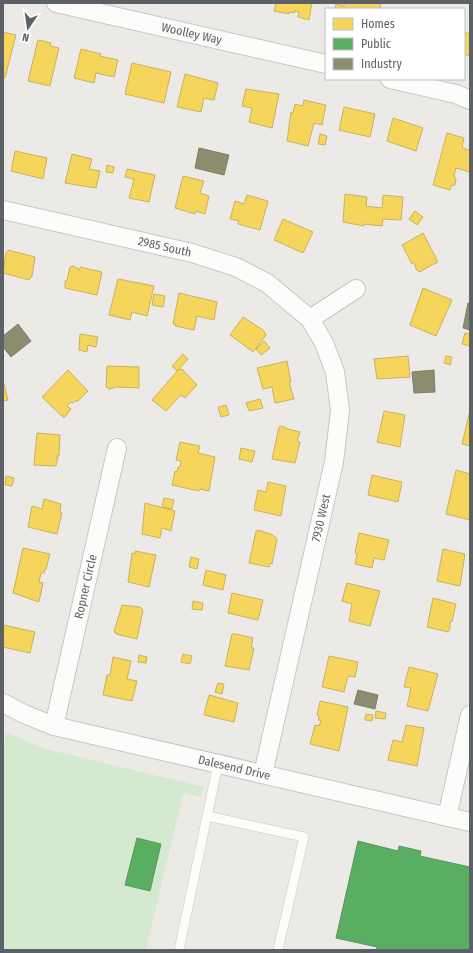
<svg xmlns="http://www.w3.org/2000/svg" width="473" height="953" font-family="'Fira Sans Condensed',sans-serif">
  <rect width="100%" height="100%" fill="#eceae6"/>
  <path fill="#d5e9d0" d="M6,733L46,749L204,787L201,797L183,793L146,950L3,949V748Z"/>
  <path fill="#f6d55c" stroke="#c8b25f" d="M276,3H312L309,20L298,17L299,12L294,11V13L289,12V14L274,11Z
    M344,3H381L380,9H335L336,4L344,6Z
    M3,32L16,35L5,78H3Z
    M464,32L470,34V56L464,54Z
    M38,40L51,43L50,46L59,48L50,86L28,81Z
    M81,49L101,54L100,56L118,60L114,77L96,73L94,83L74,78Z
    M132,63L171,72L164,103L125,94Z
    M185,74L218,83L214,100L204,98L201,112L177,107Z
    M246,89L279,94L272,128L249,122L252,108L242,106Z
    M304,100L326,105L322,125L314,123L308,146L287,141L291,112L293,113L295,104L303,106Z
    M344,107L375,114L370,137L339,130Z
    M393,118L423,128L416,151L387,141Z
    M447,133L464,138L462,147L470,151V172L456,168L454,176L456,179L455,185L451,186L450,190L433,185Z
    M320,134L327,136L325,145L318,144Z
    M15,151L47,158L43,179L11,171Z
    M72,154L92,159L89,169L100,171L96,188L65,183Z
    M107,165L114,167L113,173L106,172Z
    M127,169L155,175L149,202L129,198L134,179L125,177Z
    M183,176L204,181L200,193L209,196L205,214L196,211L195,214L175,208Z
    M345,194L367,197L366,206L382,208L383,195L403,197L401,220L383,219L382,226L364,224V226L343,222Z
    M247,195L268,201L260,230L238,224L239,221L230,219L235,201L244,204Z
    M415,211L423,217L417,225L409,219Z
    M283,219L313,232L303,253L274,240Z
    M423,233L438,262L419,272L416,269L414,262L412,264L402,245Z
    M8,250L35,257L32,276L29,280L3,273L6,253Z
    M73,266L80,270V267L102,272L97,295L65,288V281L67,280L70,267Z
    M118,279L154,286L147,316L132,312L130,320L109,315Z
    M423,288L452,300L436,336L410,325Z
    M179,293L217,302L214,320L197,316L194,330L175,326L176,324H173Z
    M154,294L165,296L163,307L152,305Z
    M243,317L263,330L266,335L253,352L230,335Z
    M465,333L470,334V346L462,344Z
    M80,334L98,337L96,347L88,345L87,352L79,350Z
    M264,341L270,348L261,355L256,349Z
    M183,354L188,359L177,371L172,366Z
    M408,356L410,377L377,379L374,359Z
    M446,356L452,357L450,365L444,363Z
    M287,361L291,382H289L294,399L275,403L272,387L263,389L257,368Z
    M107,366L139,367V388L116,387L110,389L106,387Z
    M179,369L183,370L197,385L185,398L181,395L166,411L152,400Z
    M68,370L88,391L77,402L76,400L73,403L71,402L67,406L71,409L64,418L42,397Z
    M3,380L8,400L3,401Z
    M260,399L263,408L249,411L246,403Z
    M226,405L229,415L221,417L218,407Z
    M470,410V446L462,444Z
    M384,411L405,415L400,447L377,442Z
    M282,426L288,429L300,432L297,441L300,442L295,463L272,459L279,427Z
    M37,433L60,435L59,456H56L58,457L56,466L34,465Z
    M180,442L200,446L198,453L215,457L209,491L200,489L199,491L172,485L175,471L177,472L178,467H180L181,461L176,460Z
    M241,448L255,451L252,462L239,459Z
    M456,470L470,474V520L446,514Z
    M372,475L402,482L398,502L368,495Z
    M6,476L14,478L12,486L5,485Z
    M268,482L286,486L281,516L254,510L258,490L266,492Z
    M164,498L174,500L172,509L162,507Z
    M44,499L61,504L60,512L62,513L57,534L28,527L32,506L42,509Z
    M145,503L175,511L171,531L162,528L160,538L142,534Z
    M258,530L273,535L277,539L272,564L270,563L269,567L249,563L256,531Z
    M359,533L389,540L384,560L374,558L372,568L355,564L357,554L355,553Z
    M23,548L50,554L46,569H45L44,573H41L39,582L43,583L39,602L13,593Z
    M443,549L465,554L460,586L437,581Z
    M135,551L156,555L149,587L128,582L132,553L135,554Z
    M191,557L199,559L197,569L189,567Z
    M206,570L226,575L223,590L203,585Z
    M347,583L380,591L370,626L349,621L352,604L342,601Z
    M232,593L263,600L258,620L228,613Z
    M433,598L456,604L452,622L450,621V628L448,632L427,627Z
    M193,601L203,603L202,610L192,609Z
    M122,605L140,607L143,610L137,639L116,634L117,633L114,632Z
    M3,625L35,632L30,653L3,647Z
    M232,634H236L253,638L251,648H254L249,670L225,666Z
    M183,654L192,656L190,664L181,662Z
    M139,655L147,657L146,663L138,662Z
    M329,656L358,662L355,677L348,676L344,692L322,687Z
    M113,657L131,661L127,679L137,681L132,701L103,695L107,675H110Z
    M409,667L438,674L428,711L407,706L411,688L404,687Z
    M218,683L224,684L222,694L215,692Z
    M209,695L238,703L234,722L204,715Z
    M320,701L348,707L339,751L310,744L315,725L319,726L321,720H318L319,716L317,715Z
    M376,711L386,713L385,719L375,718Z
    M366,714L373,715L372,721L365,720Z
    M406,725L424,728L417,766L388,760L393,740L402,742Z"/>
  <path fill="#5aae61" stroke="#5a9762" d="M137,838L161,844L150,891L125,885Z
    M358,841L398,851L399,846L421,851L420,856L470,867V950H376L377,947L336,938Z"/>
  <path fill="#8c8c6e" stroke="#7d7f6b" d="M199,148L229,155L224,175L195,168Z
    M468,303H470V330L463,328Z
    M18,324L31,341L11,357L3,347V336Z
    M434,370L435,392L414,393L412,372Z
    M358,690L378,695L375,709L354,704Z"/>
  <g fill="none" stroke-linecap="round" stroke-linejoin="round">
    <defs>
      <path id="lane" d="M207,816L304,837L278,950
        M179,950L218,764"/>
      <g id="street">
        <path id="s1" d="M56,3L326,64"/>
        <path d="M390,79L456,94L470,100"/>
        <path id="s2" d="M3,210L192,253L236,267L267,283L310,319L324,343L335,372L340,410L334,462L263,774"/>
        <path d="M310,319L356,289"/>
        <path id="s3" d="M3,703L24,714L54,726L470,822"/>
        <path id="s4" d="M54,726L117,448"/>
        <path d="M447,817L470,715"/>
      </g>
    </defs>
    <use href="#lane" stroke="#c7c7c7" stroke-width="10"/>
    <use href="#street" stroke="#c7c7c7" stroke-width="20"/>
    <use href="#lane" stroke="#fcfcfb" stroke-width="9"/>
    <use href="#street" stroke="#fcfcfb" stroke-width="18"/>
  </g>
  <g text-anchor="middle" stroke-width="4" stroke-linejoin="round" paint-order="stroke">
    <g font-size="12" fill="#5b6165" stroke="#fff">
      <text dy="4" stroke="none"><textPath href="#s1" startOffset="139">Woolley Way</textPath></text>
      <text dy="4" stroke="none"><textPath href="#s2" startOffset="166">2985 South</textPath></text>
      <text transform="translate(321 518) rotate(-77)" y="4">7930 West</text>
      <text dy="4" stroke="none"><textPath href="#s4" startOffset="143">Ropner Circle</textPath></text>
      <text dy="4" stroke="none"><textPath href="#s3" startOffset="241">Dalesend Drive</textPath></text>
    </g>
  </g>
  <rect width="473" height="953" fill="none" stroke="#5b6165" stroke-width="8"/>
  <rect x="325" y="8" width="140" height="72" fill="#ffffff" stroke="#bdc0c1"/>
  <rect x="333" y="18" width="20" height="12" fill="#f6d55c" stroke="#bdc0c1"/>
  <text x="361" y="28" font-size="12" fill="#5b6165">Homes</text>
  <rect x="333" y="38" width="20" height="12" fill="#5aae61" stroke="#bdc0c1"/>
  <text x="361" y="48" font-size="12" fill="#5b6165">Public</text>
  <rect x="333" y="58" width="20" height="12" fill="#8c8c6e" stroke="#bdc0c1"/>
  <text x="361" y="68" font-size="12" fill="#5b6165">Industry</text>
  <g transform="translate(28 28) rotate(193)" stroke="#ffffff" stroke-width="3" paint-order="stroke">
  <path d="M0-3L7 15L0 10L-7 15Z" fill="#5b6165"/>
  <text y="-6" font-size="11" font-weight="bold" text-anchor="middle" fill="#5b6165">N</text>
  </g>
</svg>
